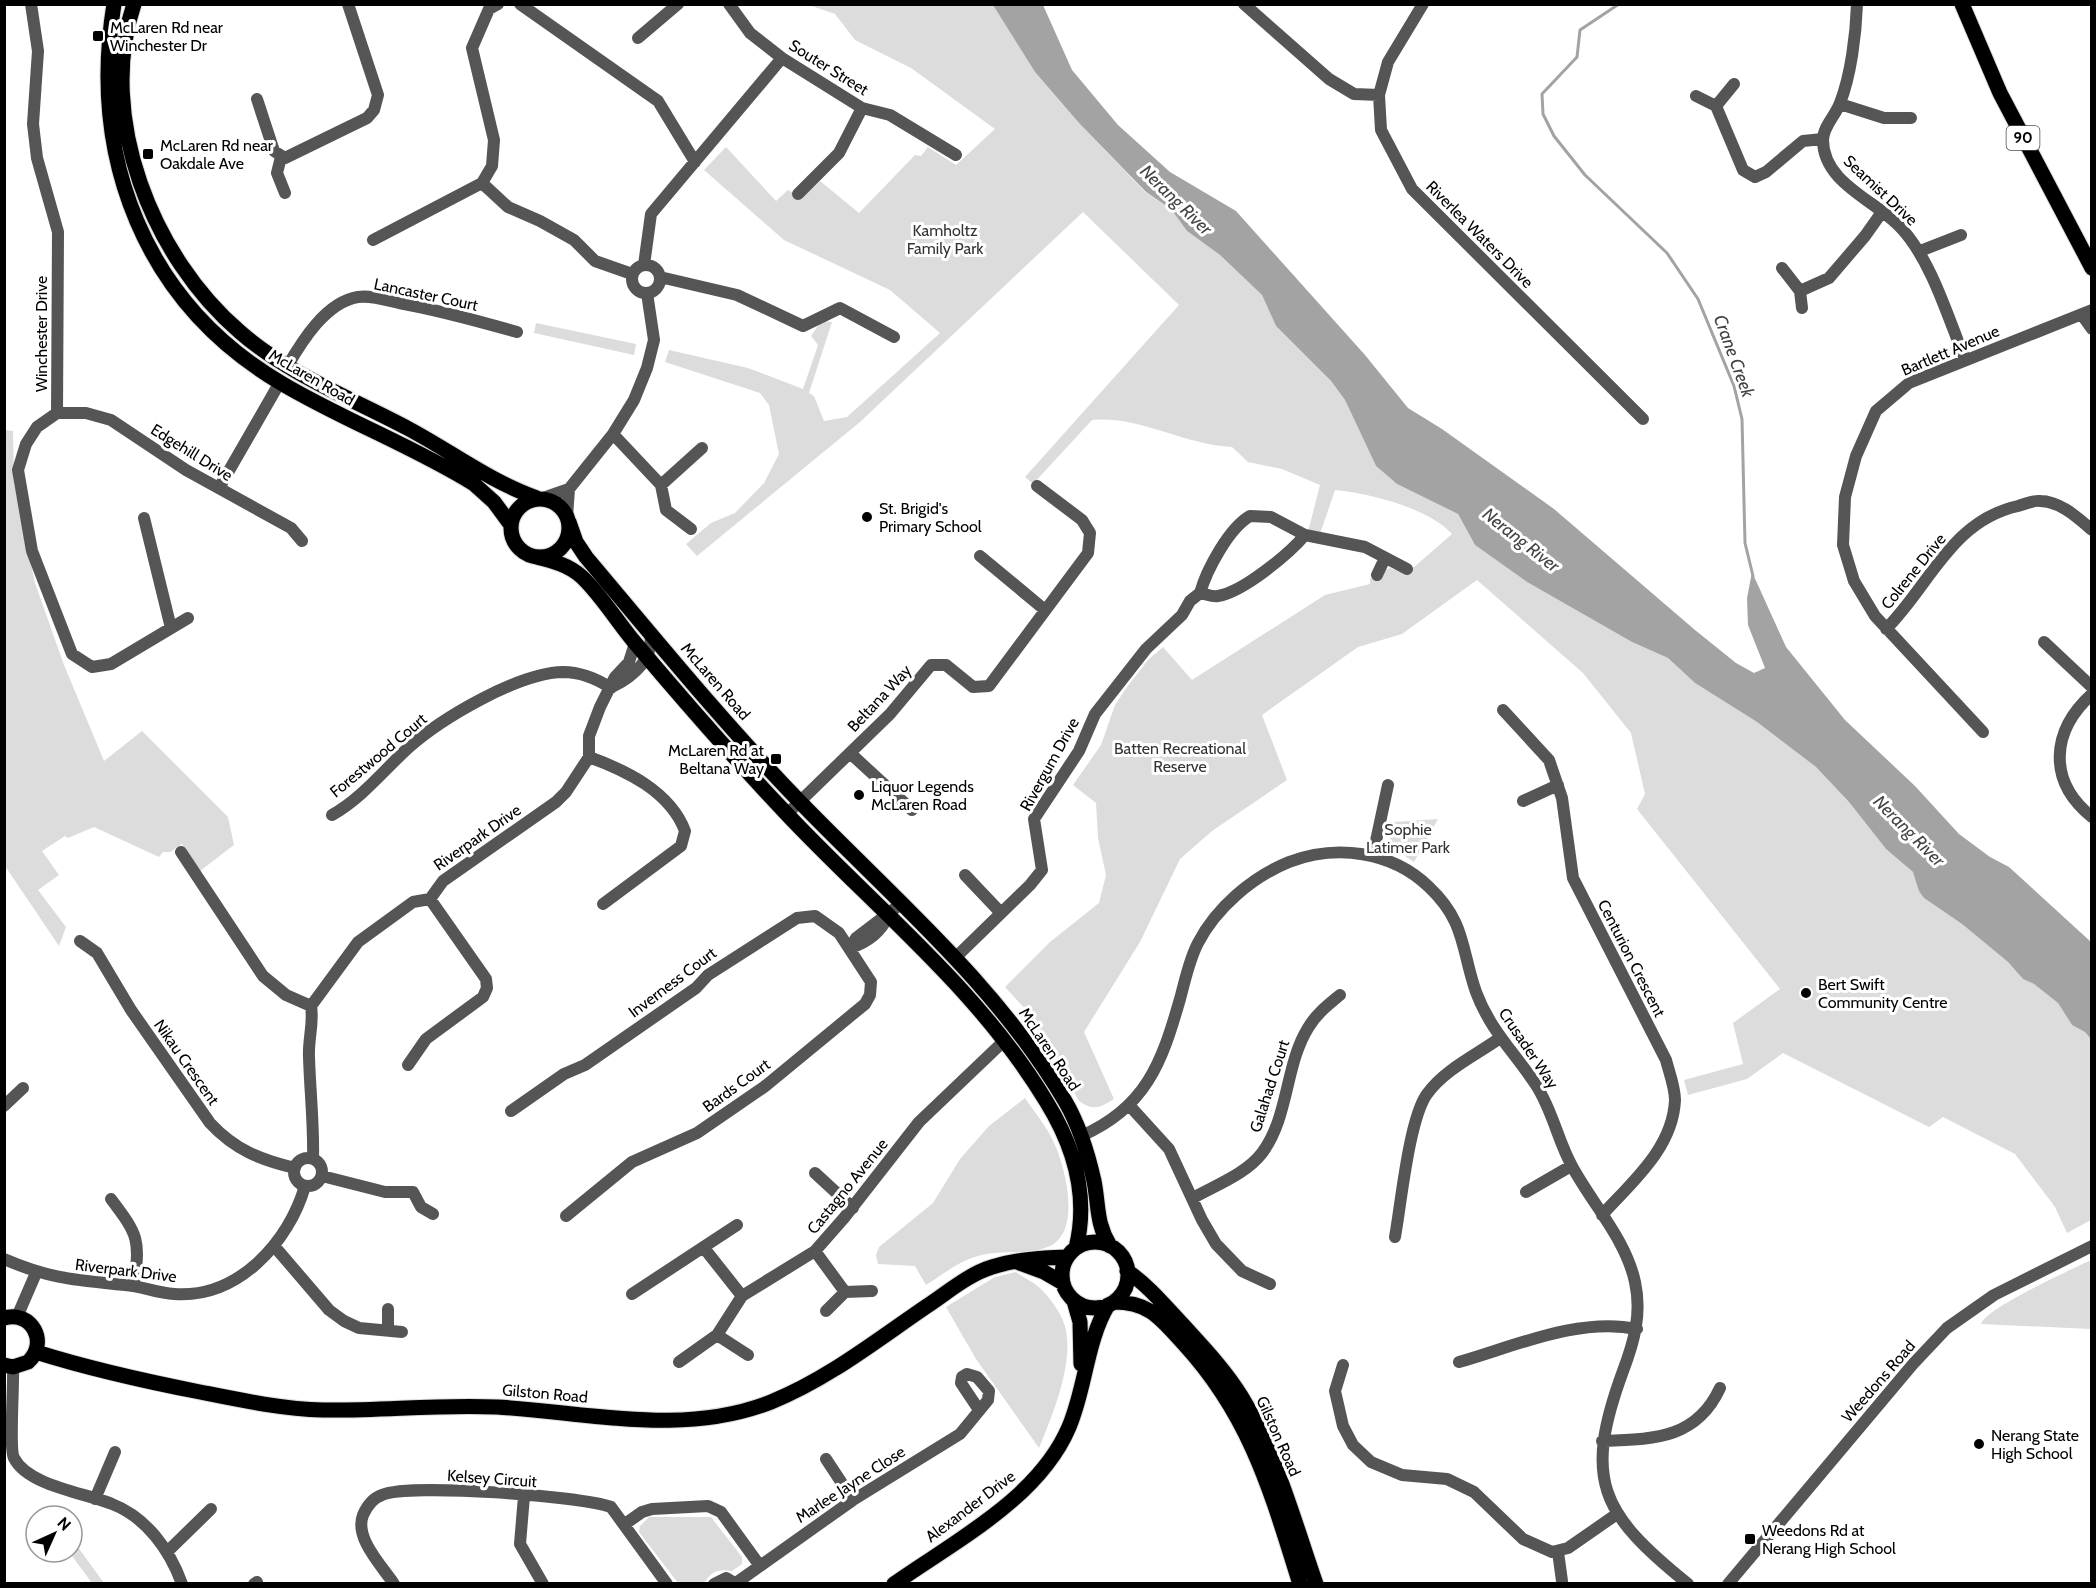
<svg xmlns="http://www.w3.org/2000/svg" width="2096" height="1588" font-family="Cabin,sans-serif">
  <rect width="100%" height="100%" fill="#fff"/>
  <path fill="#dcdcdc" d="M809,5H993L1035,72L1079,123L1145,192L1171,209L1187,231L1220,255L1262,295L1276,326L1331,381L1345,400L1376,466L1397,484L1458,514L1475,545L1527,582L1632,642L1668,658L1695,683L1757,722L1816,767L1849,802L1886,849L1913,872L1924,898L1962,924L2008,962L2023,979L2034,984L2058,1003L2072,1025L2085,1032L2092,1039L2091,1220L2067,1233L2055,1207L2015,1154L1943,1117L1929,1127L1783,1053L1747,1079L1688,1095L1684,1080L1743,1064L1733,1023L1780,989L1637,809L1645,794L1631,733L1583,673L1477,580L1402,634L1358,647L1262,715L1287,780L1212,831L1180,859L1140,942L1084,1032L1114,1099C1100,1108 1093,1111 1079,1101L1026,1010L1005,987L1050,942L1099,903L1106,875L1098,838L1096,803L1073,785L1101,745L1115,705L1127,687L1148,660L1163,647L1192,680L1325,595L1370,584V578L1380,580L1385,570L1390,568L1406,574L1452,534C1429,508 1368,493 1335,490L1320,534L1308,532L1320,485L1282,469L1248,462L1232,447C1184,445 1141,416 1092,420L1033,484L1025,477L1179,305L1083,212L860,422L697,556L686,544L711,523L735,513L764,483L779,454L769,405L760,393L665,362L669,350L748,368L803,389L818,345L811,336L821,321L832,322L809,393L814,396L824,421L847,417L940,333L890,290L784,240L704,170L726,147L776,201L788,190L801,198L820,181L859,213L915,155L921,156L928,147L956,165L995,129L911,68L855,40L835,14Z
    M536,323L636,344L634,355L534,333Z
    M4,430L13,431L14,483L35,583L64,665L104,761L142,731L228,817L234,845L200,871L182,844L170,852H163L159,857L94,827L68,838L65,836L42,851L59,875L38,890L66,927L59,946L5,866Z
    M1438,819L1414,862L1388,845L1393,822Z
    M1025,1098C1035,1113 1048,1128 1055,1145C1066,1170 1081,1231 1050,1246C1028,1256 1001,1249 978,1256C959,1261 942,1275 926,1285L915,1266L878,1264L876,1255L879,1247L933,1203L960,1159L989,1126Z
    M2091,1260V1329L1981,1324C1987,1307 2071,1270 2091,1260Z
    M1016,1272C1024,1278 1036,1283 1043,1291C1052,1301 1064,1317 1066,1331C1073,1366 1052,1416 1039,1448L976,1359L946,1307L995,1277Z
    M649,1517H711L742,1557V1564L732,1571C718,1569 712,1571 704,1583H678L639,1532L640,1526Z
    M72,1539L104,1583H92L69,1552H72Z"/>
  <path fill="#a3a3a3" d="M993,5H1043L1072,70L1118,125L1170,172L1236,211L1365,355L1408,408L1442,429L1554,509L1695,630L1736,663L1754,673L1765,668L1748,625L1747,598L1752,572L1786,647L1845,720L1915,786L1959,834L1990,857L2009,867L2091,942V1039L2085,1032L2072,1025L2058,1003L2034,984L2023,979L2008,962L1962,924L1924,898L1919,891L1913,872L1886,849L1849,802L1816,767L1757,722L1695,683L1668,658L1632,642L1527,582L1475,545L1458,514L1397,484L1376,466L1345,400L1331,381L1276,326L1262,295L1220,255L1187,231L1171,209L1146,192L1079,123L1035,72Z"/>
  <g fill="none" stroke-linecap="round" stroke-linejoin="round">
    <path stroke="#a3a3a3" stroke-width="3" d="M1619,4L1580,30L1577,57L1542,94L1543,114L1554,136L1585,175L1667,253L1698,299L1734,386L1742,419L1745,543L1753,576"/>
    <defs>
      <path id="major" d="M114,4C89,158 144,302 281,383C343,420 413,446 474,484L494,502L511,525
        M134,4C96,117 153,258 240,332C289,375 353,399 409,429C452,452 491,482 537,498
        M1962,4L2000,93L2092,268
        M511 528a29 29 0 1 1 58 0a29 29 0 1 1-58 0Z
        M569,522L576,542L586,557C656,640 725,725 801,803C894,899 996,984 1065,1101C1079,1125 1088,1154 1094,1181C1099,1207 1096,1223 1110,1246
        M536,557C553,561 569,565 582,577C602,596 618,623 636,644C684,701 733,757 784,811C873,906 978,988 1046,1101C1074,1146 1089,1196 1076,1248
        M1062 1275a33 33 0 1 1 66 0a33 33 0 1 1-66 0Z
        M1017,1262L1044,1272L1063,1283
        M1127,1271C1149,1286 1165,1306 1183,1325C1204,1348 1225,1370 1241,1396C1276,1453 1294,1521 1316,1584
        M1074,1301L1080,1322L1081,1364
        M1114,1302C1150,1302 1161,1319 1184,1344C1251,1417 1271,1492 1300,1584
        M4,1318C32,1310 49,1343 28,1362L13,1367L4,1365
        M36,1352C90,1369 144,1381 200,1392C240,1400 282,1409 323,1410C381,1411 439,1404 497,1407C588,1412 682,1437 771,1402C828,1379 877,1340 927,1306C948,1292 969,1274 992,1267C1017,1259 1042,1258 1067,1257
        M894,1584C955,1541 1039,1498 1069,1427C1086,1387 1086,1342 1108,1305"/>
    </defs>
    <use href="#major" stroke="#dbdbdb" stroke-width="17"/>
    <path stroke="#555" stroke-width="12" d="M31,4L38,51L33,124L37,158L58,232L57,413
      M520,4L658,101L695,162
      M729,4L750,33L782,58L862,108L890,115L956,155
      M1244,4L1329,79L1354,94L1379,95
      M1423,4L1388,62L1379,95L1381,130L1412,189L1643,419
      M1857,4C1856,34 1851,75 1840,103C1836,115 1823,126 1823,140C1823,184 1878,201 1902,229C1932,262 1948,318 1965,359
      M638,38L678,4
      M1734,84L1716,106L1743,170L1755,177L1766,172L1803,141L1823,139
      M1696,96L1716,106
      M257,99L274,151L285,158L367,118L374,110L378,95L348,4
      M1840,104L1884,118H1911
      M281,157L277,173L285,193
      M482,183L508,207L540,221L574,240L595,261L632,274
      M798,194L839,153L862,108
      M373,240L482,183L492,166L494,140L472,48L489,9L498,4
      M1920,251L1961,235
      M644,265L651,214L782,58
      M632 279a14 14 0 1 1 28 0a14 14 0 1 1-28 0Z
      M1782,268L1800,291L1829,278L1865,236L1882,212
      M660,277L737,295L803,326L840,308L894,337
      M1800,291L1802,308
      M2082,315L2092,329
      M287,367C302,341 326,302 358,297C371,295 386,300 399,303C439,310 478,321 517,332
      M57,413L37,427L26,444L18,470L32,551L72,654L92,667L111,664L188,618
      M57,413H86L111,420L186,470L291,528L302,541
      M613,434L661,485L702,448
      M661,485L666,510L691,529
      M219,488L280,382
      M543,498L569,489L613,434L634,400L647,368L654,340L647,293
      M1250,516L1271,517L1305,535C1289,554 1243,592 1218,596C1212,597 1206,594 1200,593C1207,569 1229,528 1250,516Z
      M567,517L569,489
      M144,518L171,628
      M1305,535L1365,547L1407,569
      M980,556L1045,610
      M1377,575L1385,558
      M1886,629C1930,585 1951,521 2018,506C2025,504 2034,500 2040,501C2060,501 2078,518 2092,530
      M2044,642L2092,687
      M612,687C634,676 655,658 650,632
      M2092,694C2051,731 2047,781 2092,817
      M1503,710L1549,760L1562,798L1573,878L1666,1060C1669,1072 1675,1087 1675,1100C1673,1148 1632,1182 1602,1215
      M1983,732L1875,616L1854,581L1843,545L1845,497L1856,456L1876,411L1909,383L2092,310
      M850,753L912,810
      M589,757C625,770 670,791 685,831L681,846L603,904
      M1523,801L1558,785
      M787,814L890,714L931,665H946L973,687L989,686L1088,553L1090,533L1082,520L1037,486
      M332,815C362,798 383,771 408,748C442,718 518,673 563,672C581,672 597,679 611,688
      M181,852L263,976L286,995L311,1006
      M1373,855L1388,785
      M965,875L1001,913
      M80,941L97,953L131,1010L210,1123C235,1150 261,1160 295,1168
      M850,948L856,938L902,903
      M850,948C868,942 881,932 888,916
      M956,957L1030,885L1042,870L1034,819L1079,751L1095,714L1146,649L1182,615L1190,601L1200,593
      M408,1065L426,1039L483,997L487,988L486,979L430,899
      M1129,1105L1169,1149L1202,1220L1216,1244L1242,1271L1270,1284
      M4,1106L23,1088
      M511,1111L564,1074L585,1065L696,988L708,975L797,918L815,916L839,933L871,982L870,995L865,1004L764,1087L697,1133L632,1162L566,1216
      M1081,1136C1146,1108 1162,1062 1180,999C1185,981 1189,960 1198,943C1216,908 1252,877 1289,862C1336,844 1392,851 1429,887C1466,922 1461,949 1476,992C1490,1030 1515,1053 1536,1085C1553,1111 1558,1142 1573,1168C1594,1206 1626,1240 1635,1282C1642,1314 1634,1342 1623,1371C1583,1480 1600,1513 1688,1584
      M294 1172a14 14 0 1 1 28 0a14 14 0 1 1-28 0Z
      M313,1159C314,1125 310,1091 309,1057C308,1039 314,1023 311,1006L358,942L413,902L430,899L443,881L556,802L566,792L589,757V736L600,707L615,677L629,662L635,643
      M815,1173L853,1208
      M322,1176L385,1192H413L421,1207L433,1214
      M1526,1192L1571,1166
      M1193,1198C1216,1185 1246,1174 1262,1153C1289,1117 1285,1065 1308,1028C1316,1014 1328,1005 1340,995
      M111,1199C139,1236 140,1239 134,1286
      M1395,1237C1401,1204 1409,1119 1427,1094C1444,1070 1476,1055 1500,1038
      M275,1247L329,1310L344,1321L359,1328L402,1332
      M704,1248L742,1296
      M815,1251L845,1292
      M4,1259C50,1279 76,1280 125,1285C141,1286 157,1293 174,1294C238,1299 289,1242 305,1186
      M632,1294L737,1225
      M388,1309V1331
      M826,1311L845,1292L872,1291
      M17,1317L36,1273
      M717,1335L748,1355
      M679,1362L717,1335L742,1296L815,1251L844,1218L919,1122L1005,1040
      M1459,1362C1515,1346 1579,1317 1637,1329
      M1343,1365L1335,1391L1343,1426L1353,1445L1371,1462L1402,1475L1447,1479L1474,1492L1523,1539L1552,1552L1568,1548L1617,1514
      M13,1367C14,1384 9,1449 14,1458C28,1486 86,1493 112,1504C146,1517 170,1550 182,1584
      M1602,1441C1652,1439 1696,1440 1720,1388
      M826,1459L853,1500
      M524,1496L520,1544L543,1584
      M95,1499L115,1452
      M625,1524L642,1512L652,1509L708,1506L721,1512L760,1566
      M167,1552L211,1509
      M1558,1552L1562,1581
      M736,1583L853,1500L960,1434L988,1400L989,1391L977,1377L967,1374L962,1377L961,1383L979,1410
      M254,1584L257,1582
      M394,1584C382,1566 354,1538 363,1515C367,1506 373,1498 382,1495C409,1483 581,1496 611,1507L667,1584
      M714,1584L726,1578L736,1584
      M1728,1584L1913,1364L1947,1328L1994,1295L2092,1246"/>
    <use href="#major" stroke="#000" stroke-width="15"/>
  </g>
  <g fill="#000" stroke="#fff" stroke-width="2">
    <rect x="92" y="30" width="12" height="12" rx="3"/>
    <rect x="142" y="148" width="12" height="12" rx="3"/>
    <circle cx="867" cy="517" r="6"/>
    <rect x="770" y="753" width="12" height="12" rx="3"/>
    <circle cx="859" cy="795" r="6"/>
    <circle cx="1806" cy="993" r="6"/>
    <circle cx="1979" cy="1444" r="6"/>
    <rect x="1744" y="1533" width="12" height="12" rx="3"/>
  </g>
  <g text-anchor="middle" stroke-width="6" stroke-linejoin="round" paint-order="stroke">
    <rect fill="#fff" stroke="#4c4c4c" stroke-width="1.5" x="2006.5" y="126" width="33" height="24" rx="4.5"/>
    <g font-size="15" font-weight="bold" fill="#000">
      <text x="2023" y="143">90</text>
    </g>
    <g font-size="16" fill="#000" stroke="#fff" text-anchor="start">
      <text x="110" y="33">McLaren Rd near<tspan x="110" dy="18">Winchester Dr</tspan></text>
      <text x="160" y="151">McLaren Rd near<tspan x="160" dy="18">Oakdale Ave</tspan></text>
      <text x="879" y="514">St. Brigid's<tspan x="879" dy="18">Primary School</tspan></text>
      <text x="764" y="756" text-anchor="end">McLaren Rd at<tspan x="764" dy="18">Beltana Way</tspan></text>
      <text x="871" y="792">Liquor Legends<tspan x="871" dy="18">McLaren Road</tspan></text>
      <text x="1818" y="990">Bert Swift<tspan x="1818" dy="18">Community Centre</tspan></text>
      <text x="1991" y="1441">Nerang State<tspan x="1991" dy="18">High School</tspan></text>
      <text x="1762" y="1536">Weedons Rd at<tspan x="1762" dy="18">Nerang High School</tspan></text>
    </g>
    <g font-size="16" fill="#000" stroke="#fff">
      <text transform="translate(829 67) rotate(32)" y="6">Souter Street</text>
      <text transform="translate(1881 190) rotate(43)" y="6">Seamist Drive</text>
      <text transform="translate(1480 234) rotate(45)" y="6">Riverlea Waters Drive</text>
      <text transform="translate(426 294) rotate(12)" y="6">Lancaster Court</text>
      <text transform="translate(41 334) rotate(-90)" y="6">Winchester Drive</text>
      <text transform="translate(1950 350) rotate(-23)" y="6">Bartlett Avenue</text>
      <text transform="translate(312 377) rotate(30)" y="6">McLaren Road</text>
      <text transform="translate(192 452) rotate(32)" y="6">Edgehill Drive</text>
      <text transform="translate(1913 571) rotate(-51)" y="6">Colrene Drive</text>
      <text transform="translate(716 681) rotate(49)" y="6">McLaren Road</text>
      <text transform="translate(879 698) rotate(-47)" y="6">Beltana Way</text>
      <text transform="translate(378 755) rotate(-40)" y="6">Forestwood Court</text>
      <text transform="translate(1049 764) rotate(-61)" y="6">Rivergum Drive</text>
      <text transform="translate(477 837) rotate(-35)" y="6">Riverpark Drive</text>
      <text transform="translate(1632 958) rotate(63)" y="6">Centurion Crescent</text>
      <text transform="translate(672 982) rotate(-37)" y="6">Inverness Court</text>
      <text transform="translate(1529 1048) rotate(56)" y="6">Crusader Way</text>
      <text transform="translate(1050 1049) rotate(56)" y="6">McLaren Road</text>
      <text transform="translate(187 1062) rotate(55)" y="6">Nikau Crescent</text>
      <text transform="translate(736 1085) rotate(-36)" y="6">Bards Court</text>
      <text transform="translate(1269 1086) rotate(-72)" y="6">Galahad Court</text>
      <text transform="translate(847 1186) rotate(-51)" y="6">Castagno Avenue</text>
      <text transform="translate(126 1270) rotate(7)" y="6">Riverpark Drive</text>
      <text transform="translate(1878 1381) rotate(-49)" y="6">Weedons Road</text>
      <text transform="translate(545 1393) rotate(5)" y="6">Gilston Road</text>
      <text transform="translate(1279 1436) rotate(66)" y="6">Gilston Road</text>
      <text transform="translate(492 1478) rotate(4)" y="6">Kelsey Circuit</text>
      <text transform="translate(850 1484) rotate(-33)" y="6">Marlee Jayne Close</text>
      <text transform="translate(970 1506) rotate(-37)" y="6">Alexander Drive</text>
    </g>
    <g font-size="16" fill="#333" stroke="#fff">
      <text x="945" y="236">Kamholtz<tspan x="945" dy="18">Family Park</tspan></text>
      <text x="1180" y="754">Batten Recreational<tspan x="1180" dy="18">Reserve</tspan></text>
      <text x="1408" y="835">Sophie<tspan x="1408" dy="18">Latimer Park</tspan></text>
    </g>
    <g font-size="18" font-style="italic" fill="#444" stroke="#fff">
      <text transform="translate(1176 200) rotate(44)" y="6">Nerang River</text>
      <text transform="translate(1734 356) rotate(70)" y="6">Crane Creek</text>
      <text transform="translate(1521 540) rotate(38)" y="6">Nerang River</text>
      <text transform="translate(1909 831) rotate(45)" y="6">Nerang River</text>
    </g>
  </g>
  <rect width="2096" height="1588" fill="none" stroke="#000000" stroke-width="12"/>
  <g transform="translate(54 1534) rotate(45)"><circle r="28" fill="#ffffff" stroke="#999999" stroke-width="1.5"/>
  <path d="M0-4.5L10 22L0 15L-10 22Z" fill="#000000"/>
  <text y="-9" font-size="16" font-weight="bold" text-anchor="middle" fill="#000000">N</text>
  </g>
</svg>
